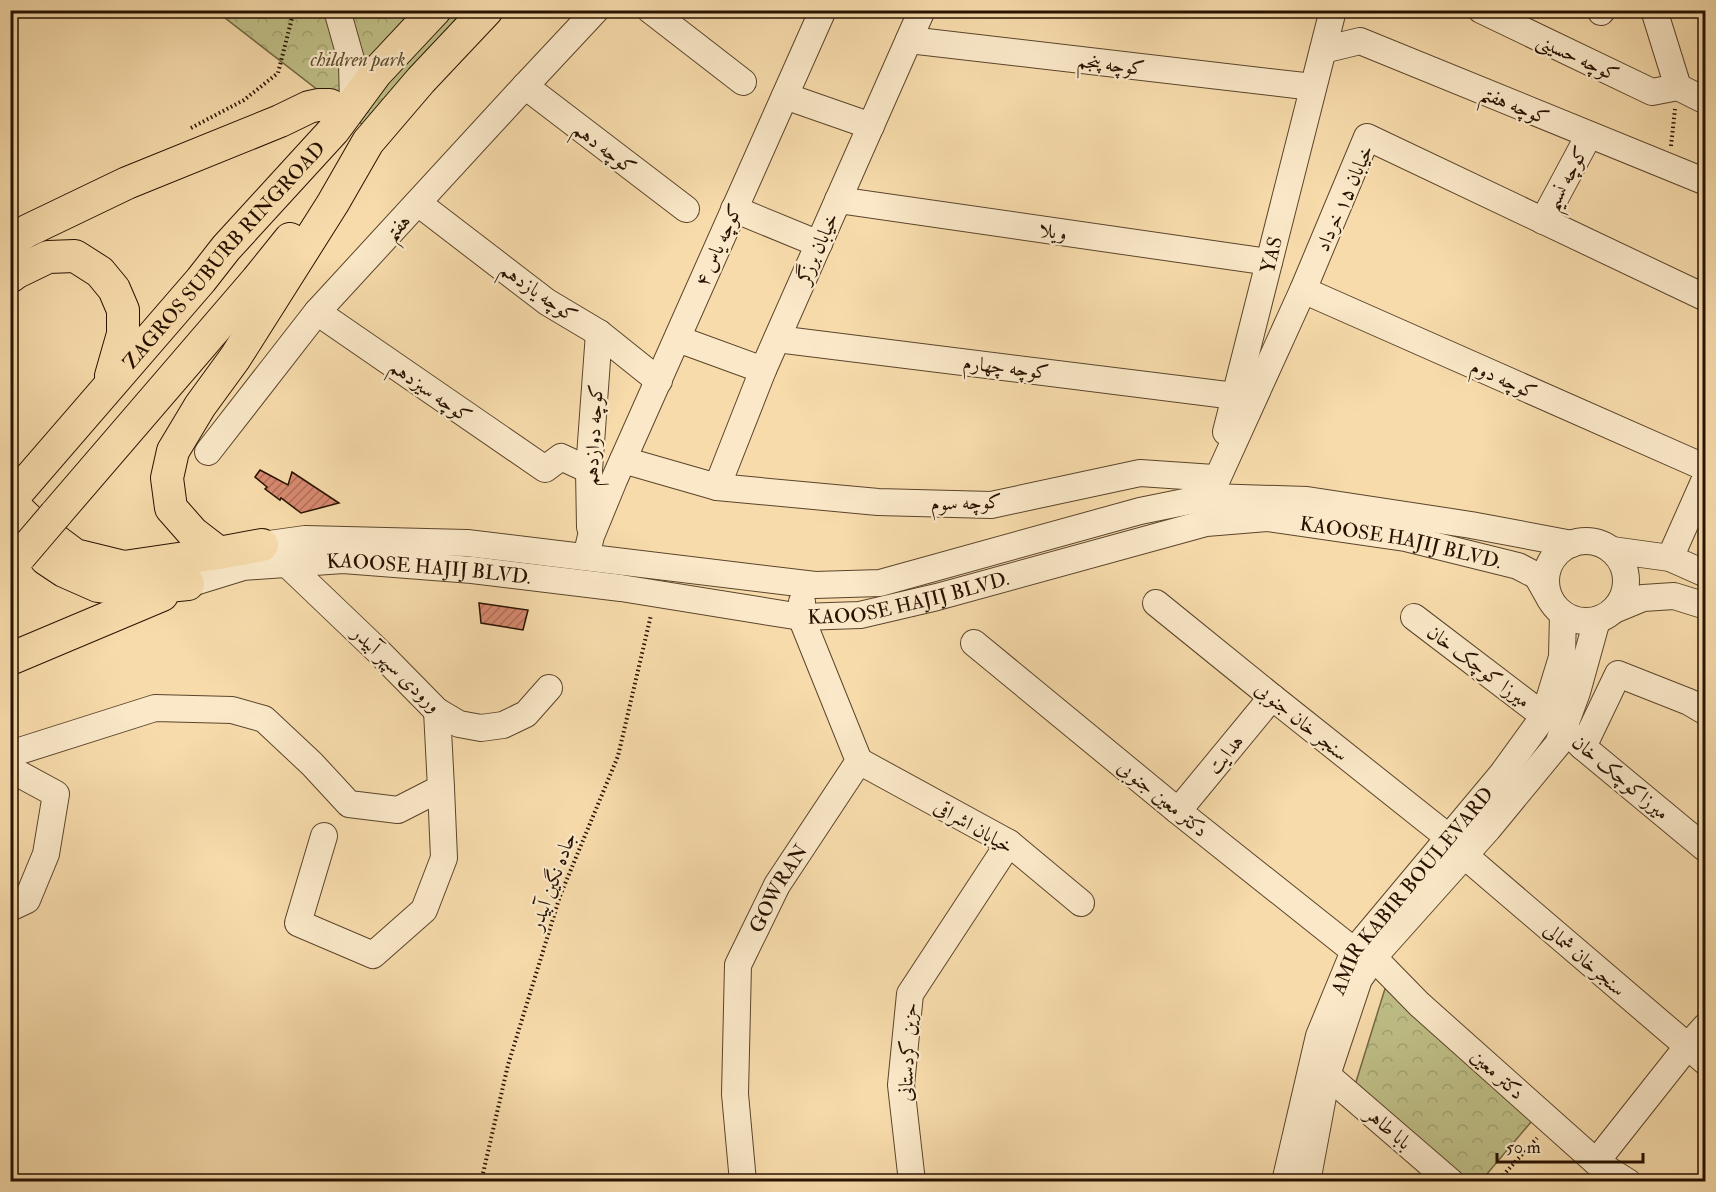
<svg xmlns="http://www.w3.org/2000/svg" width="1716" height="1192" font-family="'IM FELL Double Pica',Amiri,serif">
  <defs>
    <pattern id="park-crowns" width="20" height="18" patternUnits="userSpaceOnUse" patternTransform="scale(1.5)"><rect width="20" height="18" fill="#bfbf87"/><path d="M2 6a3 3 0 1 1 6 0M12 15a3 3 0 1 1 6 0" fill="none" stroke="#a4a373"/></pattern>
    <pattern id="building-hatch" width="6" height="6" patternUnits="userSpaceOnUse" patternTransform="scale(1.5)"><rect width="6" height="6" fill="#d8896f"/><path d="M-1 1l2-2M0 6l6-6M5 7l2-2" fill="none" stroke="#af6f59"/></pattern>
  </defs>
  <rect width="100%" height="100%" fill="#f7dbab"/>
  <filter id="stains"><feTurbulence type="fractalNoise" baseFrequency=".00333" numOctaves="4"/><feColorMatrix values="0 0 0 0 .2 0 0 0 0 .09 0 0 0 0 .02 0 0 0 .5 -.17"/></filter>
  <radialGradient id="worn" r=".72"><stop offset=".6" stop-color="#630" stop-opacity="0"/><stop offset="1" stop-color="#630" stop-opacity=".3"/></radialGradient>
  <path fill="url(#park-crowns)" stroke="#736844" stroke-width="1.5" d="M216,11H463L363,125Z
    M1388,979L1537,1115L1481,1181H1444L1351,1098Z"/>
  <path fill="url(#building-hatch)" stroke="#271200" stroke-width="1.5" d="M260,470L288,485L292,472L339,503L301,513L281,498L280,500L265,489L267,487L255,477Z
    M479,603L528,610L523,630L481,623Z"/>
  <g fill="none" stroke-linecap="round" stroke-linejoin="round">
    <defs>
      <g id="minor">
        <path d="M337,10L352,63L353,105"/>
        <path d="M650,10L743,82"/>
        <path d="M1481,10L1652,92L1678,87"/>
        <path d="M1600,10L1601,12"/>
        <path d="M1654,10L1678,87L1706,101"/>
        <path d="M909,40L1313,87"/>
        <path d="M1323,50L1360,41L1706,182"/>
        <path d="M525,86L686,209"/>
        <path d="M785,96L871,126"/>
        <path d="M838,200L1269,262"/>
        <path d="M418,203L547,302L599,333L659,381"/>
        <path d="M734,209L819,244"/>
        <path d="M1543,221L1589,135"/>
        <path d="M1303,290L1706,468"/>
        <path d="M317,312L545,469L561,457L589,470"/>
        <path d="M678,339L763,370"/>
        <path d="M777,339L1235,396"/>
        <path id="s1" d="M1226,432L1333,10"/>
        <path d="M208,452L317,312L525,86L596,10"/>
        <path d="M623,460L717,487L878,502L991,505L1140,473L1214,478"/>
        <path d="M717,487L763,370L922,10"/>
        <path d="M1209,497L1303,290L1367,137L1706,298"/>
        <path d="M590,527L589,470L599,333"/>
        <circle cx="1586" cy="581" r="40"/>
        <path d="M262,545L305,539L467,543L815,585L880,583L1140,511L1209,497L1307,500L1471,525L1572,544"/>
        <path d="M1612,550L1670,558L1706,574"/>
        <path d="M586,557L591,536L614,480L823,10"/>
        <path d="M1670,558L1706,477"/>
        <path d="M287,564L377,650L437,711L459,724L481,728L503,725L526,714L549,688"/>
        <path id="s2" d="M188,584L243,567L343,560L472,570L621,588L801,617L860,615L937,597L1206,523L1267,518L1405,538L1518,566L1537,576L1550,599"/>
        <path d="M1156,603L1272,697L1448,837"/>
        <path d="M1614,610L1643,598L1674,596L1706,606"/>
        <path d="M1414,617L1544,716"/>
        <path d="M974,643L1178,811L1354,951"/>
        <path d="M1564,729L1583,747L1706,849"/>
        <path d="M1583,747L1618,674L1689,702L1706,712"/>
        <path d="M10,754L155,708L232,710L264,719L312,764L349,804L398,810L441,788L437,711"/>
        <path d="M859,761L1009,843L1081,903"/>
        <path d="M10,769L56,794L46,854L27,900L10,908"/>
        <path d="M1178,811L1272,697"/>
        <path d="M324,836L298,923L373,955L424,910L444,858L441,788"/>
        <path d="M1464,855L1706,1062"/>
        <path d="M1374,958L1419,1004L1596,1162L1628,1182"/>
        <path d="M1327,1075L1451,1182"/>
        <path d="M1596,1162L1687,1047L1706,1026"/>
        <path id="s3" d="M743,1182L735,1094L738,965L777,885L859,761L801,617L802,602"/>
        <path d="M912,1182L901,1085L910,994L1009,843"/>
        <path id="s4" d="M1285,1182L1319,1036L1354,951L1502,774L1544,716L1562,657L1563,614"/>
        <path d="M1307,1182L1327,1075L1359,979L1379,951L1488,829L1558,744L1577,692L1597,620"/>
      </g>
      <g id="major">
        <path d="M10,242L27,231L127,183L280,121L309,107L318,105H330L344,114"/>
        <path d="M10,277L17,272L48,257L75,256L100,272L114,289L123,310V334L111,376"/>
        <path id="s5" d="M10,501L201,280L226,248L334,130L376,73L435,10"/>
        <path d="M10,502L31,522L75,555L124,567L219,553"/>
        <path d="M55,515L257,280L290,239"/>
        <path d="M262,545L219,553L193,533L171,508L167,478L173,451L200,406L235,358L333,203L368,142L421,80L487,10"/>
        <path d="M46,559L64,571L98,586L127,590L188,584"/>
        <path d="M10,659L162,595"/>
      </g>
    </defs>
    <use href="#minor" stroke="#5b442b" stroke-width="28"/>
    <use href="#major" stroke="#271200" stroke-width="34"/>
    <path stroke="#271200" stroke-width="4" stroke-dasharray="1.5 3" stroke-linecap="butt" d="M191,128L244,100L278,73L294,10
      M1671,146L1675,109
      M481,1182L508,1065L560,896L618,756L651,615
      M1497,1182L1537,1138"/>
    <use href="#minor" stroke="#fae8c8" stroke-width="26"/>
    <use href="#major" stroke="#f7dbab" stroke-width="32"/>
    <defs>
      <path id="major-bridge" d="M20,556L55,515"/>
    </defs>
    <use href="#major-bridge" stroke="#271200" stroke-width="34" stroke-linecap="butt"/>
    <use href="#major-bridge" stroke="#f7dbab" stroke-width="32"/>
  </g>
  <g text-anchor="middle" stroke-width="4.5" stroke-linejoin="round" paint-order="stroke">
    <g font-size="20" fill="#271200" stroke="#fae8c8">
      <text transform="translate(1578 57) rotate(25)" y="7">کوچه حسینی</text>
      <text transform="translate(1111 64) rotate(7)" y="7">کوچه پنجم</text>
      <text transform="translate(1515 105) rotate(22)" y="7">کوچه هفتم</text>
      <text transform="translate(605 148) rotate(37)" y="7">کوچه دهم</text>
      <text transform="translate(1566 178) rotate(-62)" y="7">کوچه نسیم</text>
      <text transform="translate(1344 198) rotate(-66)" y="7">خیابان ۱۵ خرداد</text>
      <text transform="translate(397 227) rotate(-47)" y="7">هفتم</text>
      <text transform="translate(1053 231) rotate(8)" y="7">ویلا</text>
      <text transform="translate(718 245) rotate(-66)" y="7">کوچه یاس ۴</text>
      <text transform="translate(817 248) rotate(-66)" y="7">خیابان برزگر</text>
      <text dy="7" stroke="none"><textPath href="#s1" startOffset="183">YAS</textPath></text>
      <text dy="7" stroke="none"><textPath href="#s5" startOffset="326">ZAGROS SUBURB RINGROAD</textPath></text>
      <text transform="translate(539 292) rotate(35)" y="7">کوچه یازدهم</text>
      <text transform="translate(1006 367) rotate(7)" y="7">کوچه چهارم</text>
      <text transform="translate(1504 379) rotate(24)" y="7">کوچه دوم</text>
      <text transform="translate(431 391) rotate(35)" y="7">کوچه سیزدهم</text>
      <text transform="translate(593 435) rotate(-87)" y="7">کوچه دوازدهم</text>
      <text transform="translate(966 502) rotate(-2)" y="7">کوچه سوم</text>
      <text dy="7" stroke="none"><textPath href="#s2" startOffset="1234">KAOOSE HAJIJ BLVD.</textPath></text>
      <text dy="7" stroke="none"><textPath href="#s2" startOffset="244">KAOOSE HAJIJ BLVD.</textPath></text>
      <text dy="7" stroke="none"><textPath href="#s2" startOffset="729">KAOOSE HAJIJ BLVD.</textPath></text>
      <text transform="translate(1479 666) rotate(37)" y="7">میرزا کوچک خان</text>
      <text transform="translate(397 669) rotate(44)" y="7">ورودی سپهر آبیدر</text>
      <text transform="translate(1302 721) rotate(39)" y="7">سنجر خان جنوبی</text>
      <text transform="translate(1225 754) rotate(-51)" y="7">هدایت</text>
      <text transform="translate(1621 777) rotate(40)" y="7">میرزاکوچک خان</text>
      <text transform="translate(1163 798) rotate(39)" y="7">دکتر معین جنوبی</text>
      <text transform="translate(974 826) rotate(30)" y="7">خیابان اشراقی</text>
      <text transform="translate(552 881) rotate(-70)" y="7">جاده نگین آبیدر</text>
      <text dy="7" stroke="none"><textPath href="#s3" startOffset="304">GOWRAN</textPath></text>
      <text dy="7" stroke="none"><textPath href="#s4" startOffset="324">AMIR KABIR BOULEVARD</textPath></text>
      <text transform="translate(1585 959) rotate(41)" y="7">سنجرخان شمالی</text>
      <text transform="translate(907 1052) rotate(-87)" y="7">حزین کردستانی</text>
      <text transform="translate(1498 1074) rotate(42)" y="7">دکتر معین</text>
      <text transform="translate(1389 1128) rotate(41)" y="7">بابا طاهر</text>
    </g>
    <g font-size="20" font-style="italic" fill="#5c4f2f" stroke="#fae8c8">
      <text x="358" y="66">children park</text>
    </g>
  </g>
  <rect width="1716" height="1192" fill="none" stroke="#f7dbab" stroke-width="36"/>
  <rect x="12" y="12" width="1692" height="1168" fill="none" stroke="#271200" stroke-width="3"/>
  <rect x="18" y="18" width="1680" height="1156" fill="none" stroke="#271200" stroke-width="1.5"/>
  <path d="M1497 1153v9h146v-9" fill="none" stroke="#271200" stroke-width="3"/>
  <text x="1506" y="1153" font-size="18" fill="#271200" stroke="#fae8c8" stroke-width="4.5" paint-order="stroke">50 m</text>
  <rect width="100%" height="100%" filter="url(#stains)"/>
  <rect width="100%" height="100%" fill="url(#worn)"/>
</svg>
